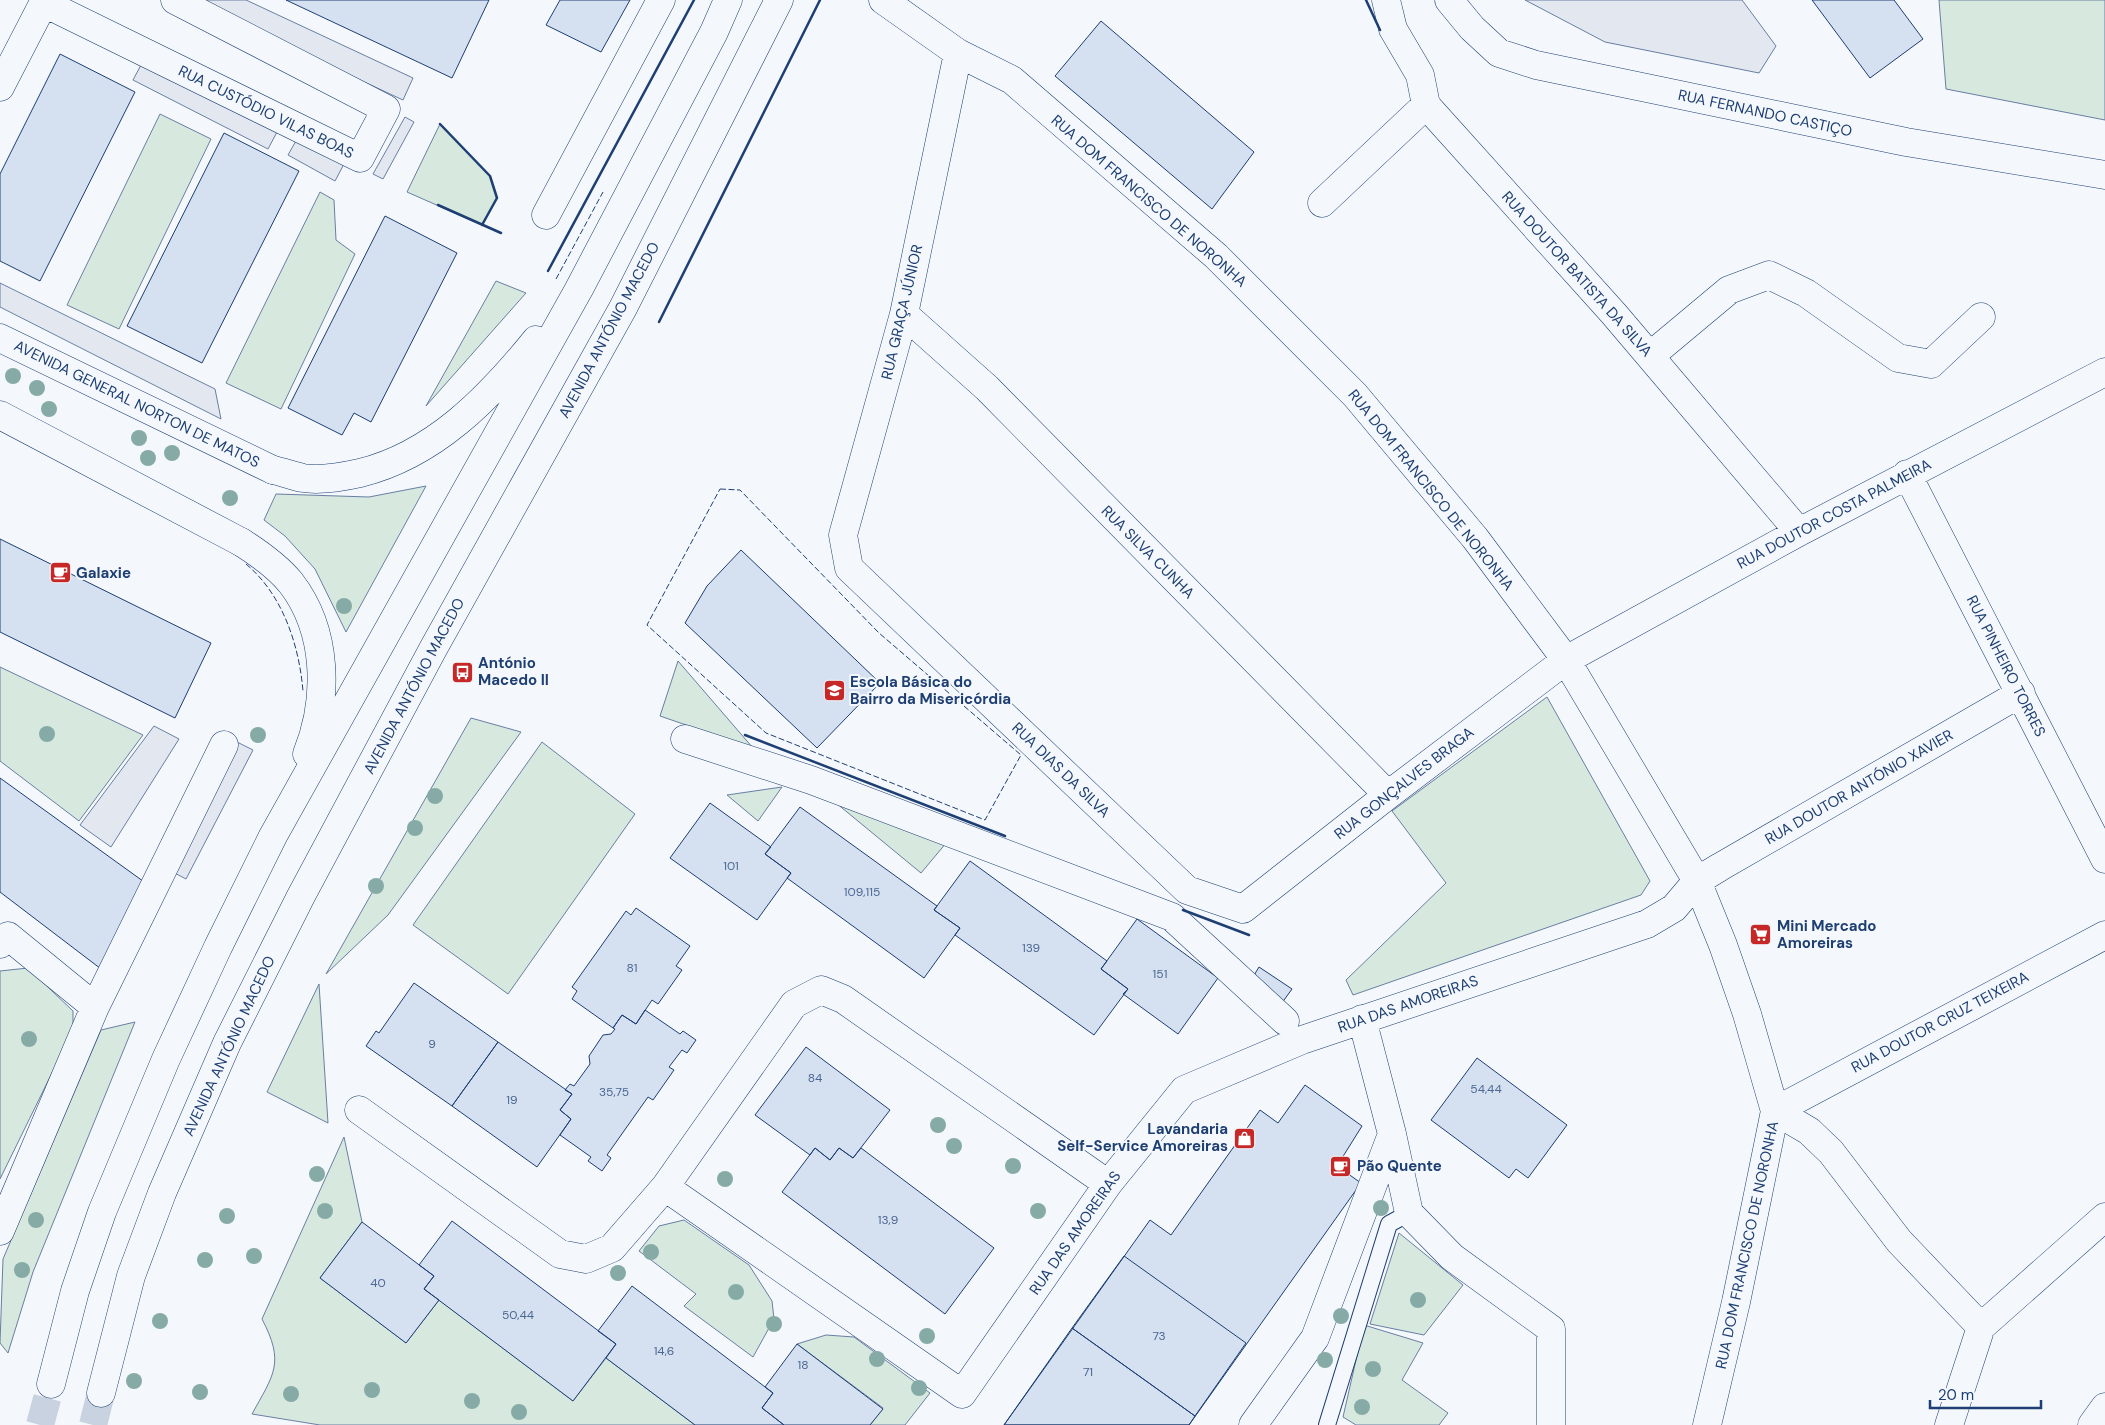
<svg xmlns="http://www.w3.org/2000/svg" width="2105" height="1425" font-family="'DM Sans',sans-serif">
  <rect width="100%" height="100%" fill="#f4f7fb"/>
  <path fill="#d7e8df" stroke="#687fa3" d="M1939,0H2105V120L1946,89Z
    M160,114L211,139L119,329L67,305Z
    M440,124L490,176L497,198L482,225L407,192Z
    M320,192L334,200L336,240L355,254L281,409L226,383Z
    M496,281L526,293L426,406Z
    M426,486L346,632L315,569L285,536L264,520L276,494L369,497Z
    M678,661L753,748L660,716Z
    M0,667L143,735L79,821L0,761Z
    M1547,697L1650,881L1641,895L1353,995L1346,980L1446,883L1392,811Z
    M471,718L521,732L388,915L326,974Z
    M542,742L635,814L508,994L413,925Z
    M782,787L758,821L727,795Z
    M830,798L947,842L921,873Z
    M28,968L73,1011V1030L0,1179V971Z
    M319,984L328,1123L267,1092Z
    M135,1022L33,1272L8,1353L0,1343L3,1259L101,1030Z
    M344,1137L362,1222L320,1278L406,1343L439,1300L573,1401L606,1358L695,1425H320L252,1414C274,1374 285,1363 262,1319Z
    M684,1220L749,1265L772,1301L774,1319L753,1357L684,1306L696,1294L639,1251L659,1226Z
    M1399,1233L1463,1285L1424,1335L1370,1324Z
    M1364,1325L1423,1343L1402,1380L1448,1413L1439,1425H1356L1343,1417Z
    M826,1335L854,1337L930,1393L905,1425H870L883,1408L797,1344Z"/>
  <path fill="#e3e8f0" stroke="#687fa3" d="M202,0H246L413,78L403,100L199,5Z
    M1525,0H1742L1776,46L1759,73L1605,42Z
    M142,63L277,132L268,149L133,80Z
    M405,117L414,122L383,179L373,174Z
    M297,139L344,164L335,181L288,155Z
    M0,283L215,389L221,419L0,307Z
    M154,726L179,739L111,847L80,825Z
    M235,741L253,750L186,879L169,870Z"/>
  <path fill="#d5e0f0" stroke="#1d3f73" d="M286,0H489L452,78Z
    M560,0H630L601,52L546,25Z
    M1812,0H1894L1923,39L1870,78Z
    M1101,21L1254,152L1212,209L1055,76Z
    M60,54L135,92L40,281L0,261V174Z
    M224,133L299,171L202,363L127,326Z
    M385,216L457,253L371,422L354,413L342,435L288,408Z
    M0,539L211,643L175,718L0,632Z
    M741,550L880,683L817,748L685,623L707,586Z
    M0,778L147,884L105,972L0,892Z
    M710,803L771,847L765,854L791,873L757,920L670,858Z
    M800,807L937,906L934,910L960,928L924,978L787,878L791,873L765,854Z
    M970,861L1107,961L1101,969L1128,989L1094,1035L955,935L960,928L934,910Z
    M636,908L690,946L676,966L682,970L658,1004L652,1000L636,1024L622,1015L613,1028L572,999L577,991L572,987L626,911L631,915Z
    M1137,919L1218,978L1178,1034L1123,994L1128,989L1101,969Z
    M1259,967L1292,989L1279,1007L1248,985Z
    M414,983L498,1042L452,1106L366,1046L376,1031L379,1033Z
    M645,1010L680,1034L683,1031L696,1040L687,1053L682,1050L669,1067L674,1070L653,1100L648,1097L607,1155L611,1158L602,1171L588,1161L591,1157L560,1135L571,1119L560,1110L572,1094L565,1090L570,1084L574,1086L590,1064L589,1056L603,1035L611,1034L615,1029L613,1028L622,1015L636,1024Z
    M498,1042L572,1094L560,1110L571,1119L537,1167L452,1106Z
    M806,1047L890,1110L853,1158L839,1148L830,1160L815,1148L810,1155L755,1115Z
    M1477,1058L1567,1125L1528,1178L1516,1169L1509,1178L1431,1120Z
    M1305,1085L1362,1126L1337,1166L1361,1183L1189,1425H1004L1150,1220L1171,1235L1260,1110L1278,1123Z
    M815,1148L830,1160L839,1148L853,1158L861,1148L994,1248L945,1314L782,1192Z
    M452,1221L616,1344L573,1401L424,1289L434,1276L419,1265Z
    M362,1222L434,1276L424,1289L439,1300L406,1343L320,1278Z
    M1124,1256L1246,1343L1195,1416L1072,1328Z
    M632,1286L773,1393L762,1408L784,1425H695L606,1358L616,1344L598,1331Z
    M1072,1328L1195,1416L1189,1425H1004Z
    M797,1344L883,1409L870,1425H784L762,1408L773,1393L765,1387Z"/>
  <g fill="none" stroke-linecap="round" stroke-linejoin="round">
    <path stroke="#c9d2e0" stroke-width="28" stroke-dasharray="28 14" stroke-linecap="butt" d="M40,1425L51,1384
      M93,1425L101,1393"/>
    <defs>
      <path id="lane" d="M1327,1425L1389,1224L1409,1213"/>
      <path id="street" d="M883,0L958,53L1012,80L1216,256L1355,395L1475,538L1566,660L1697,881L1723,945L1747,1014L1775,1111L1736,1302L1707,1425
        M1386,0L1393,29L1420,75L1426,105L1614,314L1799,532
        M1449,0L1472,28L1499,53L1536,65L1906,142L2105,175
        M44,3L360,158L386,109L175,0
        M958,53L904,314L843,535L849,568L1187,890L1243,909L1388,795L1566,660L1799,532L2105,372
        M0,87L45,0
        M1322,203L1426,105
        M546,215L661,0
        M904,314L987,388L1388,795
        M1650,356L1729,290L1769,275L1806,293L1898,358L1931,364L1981,317
        M1907,474L2105,859
        M685,739L811,780L1172,917L1285,1021
        M0,944L8,936L95,1007
        M1362,1019L1392,1134L1409,1213L1452,1257L1551,1329V1425
        M359,1110L560,1254L586,1259L612,1248L665,1187L794,1004L821,990L843,999L1108,1184
        M665,1187L962,1394L1108,1184L1184,1090L1302,1040L1647,924L1674,908L1697,881L1720,867L2021,693
        M0,1231L95,1007L224,745
        M1981,1327L1899,1241L1831,1152L1809,1131L1775,1111L2105,935
        M1253,1425L1315,1338L1392,1134
        M1949,1425L1981,1327L2105,1217
        M2092,1425L2105,1407"/>
      <path id="secondary" d="M0,338L273,470
        M0,415L241,542"/>
      <path id="highway" d="M273,470C283,472 293,476 303,478C321,481 342,477 360,473C434,455 489,398 536,340
        M241,542C260,554 277,566 291,583C328,631 329,699 307,754
        M51,1384L75,1291L102,1212L166,1059L218,947L273,836L579,289L714,32L728,0
        M101,1393L131,1276L162,1193L227,1043L301,896L433,649L623,308L779,0"/>
    </defs>
    <use href="#lane" stroke="#1d3f73" stroke-width="18"/>
    <use href="#street" stroke="#1d3f73" stroke-width="29"/>
    <use href="#secondary" stroke="#1d3f73" stroke-width="29"/>
    <use href="#highway" stroke="#1d3f73" stroke-width="29"/>
    <use href="#lane" stroke="#f4f7fb" stroke-width="16"/>
    <use href="#street" stroke="#f4f7fb" stroke-width="28"/>
    <use href="#secondary" stroke="#f4f7fb" stroke-width="28"/>
    <use href="#highway" stroke="#f4f7fb" stroke-width="28"/>
    <path stroke="#1d3f73" stroke-width="1" stroke-dasharray="6 2.5" stroke-linecap="butt" d="M556,279L603,192
      M720,489L740,490L879,633L1021,755L985,820L766,733L647,625Z
      M246,564C283,595 299,645 303,691"/>
    <path stroke="#1d3f73" stroke-width="2.5" d="M1366,0L1380,30
      M440,124L490,176L497,198L482,225
      M438,205L501,233
      M548,271L694,0
      M659,322L820,0
      M745,735L1005,836
      M1183,910L1249,935"/>
  </g>
  <g fill="#86aba6">
    <circle cx="13" cy="376" r="8"/>
    <circle cx="37" cy="388" r="8"/>
    <circle cx="49" cy="409" r="8"/>
    <circle cx="139" cy="438" r="8"/>
    <circle cx="172" cy="453" r="8"/>
    <circle cx="148" cy="458" r="8"/>
    <circle cx="230" cy="498" r="8"/>
    <circle cx="344" cy="606" r="8"/>
    <circle cx="47" cy="734" r="8"/>
    <circle cx="258" cy="735" r="8"/>
    <circle cx="435" cy="796" r="8"/>
    <circle cx="415" cy="828" r="8"/>
    <circle cx="376" cy="886" r="8"/>
    <circle cx="29" cy="1039" r="8"/>
    <circle cx="938" cy="1125" r="8"/>
    <circle cx="954" cy="1146" r="8"/>
    <circle cx="1013" cy="1166" r="8"/>
    <circle cx="317" cy="1174" r="8"/>
    <circle cx="725" cy="1179" r="8"/>
    <circle cx="1381" cy="1208" r="8"/>
    <circle cx="325" cy="1211" r="8"/>
    <circle cx="1038" cy="1211" r="8"/>
    <circle cx="227" cy="1216" r="8"/>
    <circle cx="36" cy="1220" r="8"/>
    <circle cx="651" cy="1252" r="8"/>
    <circle cx="254" cy="1256" r="8"/>
    <circle cx="205" cy="1260" r="8"/>
    <circle cx="22" cy="1270" r="8"/>
    <circle cx="618" cy="1273" r="8"/>
    <circle cx="736" cy="1292" r="8"/>
    <circle cx="1418" cy="1300" r="8"/>
    <circle cx="1341" cy="1316" r="8"/>
    <circle cx="160" cy="1321" r="8"/>
    <circle cx="774" cy="1324" r="8"/>
    <circle cx="927" cy="1336" r="8"/>
    <circle cx="877" cy="1359" r="8"/>
    <circle cx="1325" cy="1360" r="8"/>
    <circle cx="1373" cy="1369" r="8"/>
    <circle cx="134" cy="1381" r="8"/>
    <circle cx="919" cy="1388" r="8"/>
    <circle cx="372" cy="1390" r="8"/>
    <circle cx="200" cy="1392" r="8"/>
    <circle cx="291" cy="1394" r="8"/>
    <circle cx="472" cy="1401" r="8"/>
    <circle cx="1362" cy="1407" r="8"/>
    <circle cx="519" cy="1412" r="8"/>
  </g>
  <defs>
    <symbol id="cafe-square" viewBox="-11 -11 22 22"><rect x="-9" y="-9" width="18" height="18" rx="4" fill="#c62828" stroke="#f4f7fb"/><path d="M-5.5-4.5H6V0H3Q3 3.5 0 3.5H-2.5Q-5.5 3.5-5.5 0ZM3-3.2v2h1.7v-2ZM-6 4.5H4V6H-6Z" fill="#fff"/></symbol>
    <symbol id="bus-square" viewBox="-11 -11 22 22"><rect x="-9" y="-9" width="18" height="18" rx="4" fill="#c62828" stroke="#f4f7fb"/><path d="M-5-6H5V4H4V6H2V4H-2V6H-4V4H-5ZM-3.5-4V0h7V-4ZM-3.5 1.2v1.5H-2V1.2ZM2 1.2v1.5H3.5V1.2Z" fill="#fff"/></symbol>
    <symbol id="school-square" viewBox="-11 -11 22 22"><rect x="-9" y="-9" width="18" height="18" rx="4" fill="#c62828" stroke="#f4f7fb"/><path d="M0-5L7-2L0 1L-7-2ZM-4 1L0 2.5L4 1V4Q0 6-4 4Z" fill="#fff"/></symbol>
    <symbol id="supermarket-square" viewBox="-11 -11 22 22"><rect x="-9" y="-9" width="18" height="18" rx="4" fill="#c62828" stroke="#f4f7fb"/><path d="M-6-5.5h2.5l.6 2H6L4.5 2H-2.5L-4.4-4H-6ZM-1.5 3.2a1.3 1.3 0 1 0 .1 0ZM3 3.2a1.3 1.3 0 1 0 .1 0Z" fill="#fff"/></symbol>
    <symbol id="shop-square" viewBox="-11 -11 22 22"><rect x="-9" y="-9" width="18" height="18" rx="4" fill="#c62828" stroke="#f4f7fb"/><path d="M-5-2.5h2.3a2.7 3.5 0 0 1 5.4 0H5L5.5 6h-11ZM-1.5-2.5h3a1.5 2.3 0 0 0-3 0Z" fill="#fff"/></symbol>
  </defs>
  <g fill-rule="evenodd">
    <use href="#cafe-square" x="48" y="560" width="25" height="25"/>
    <use href="#bus-square" x="450" y="660" width="25" height="25"/>
    <use href="#school-square" x="822" y="678" width="25" height="25"/>
    <use href="#supermarket-square" x="1748" y="922" width="25" height="25"/>
    <use href="#shop-square" x="1232" y="1126" width="25" height="25"/>
    <use href="#cafe-square" x="1328" y="1154" width="25" height="25"/>
  </g>
  <g text-anchor="middle" stroke-width="4" stroke-linejoin="round" paint-order="stroke">
    <g font-size="12" fill="#4b6792">
      <text x="731" y="870">101</text>
      <text x="862" y="896">109,115</text>
      <text x="1031" y="952">139</text>
      <text x="632" y="972">81</text>
      <text x="1160" y="978">151</text>
      <text x="432" y="1048">9</text>
      <text x="815" y="1082">84</text>
      <text x="1486" y="1093">54,44</text>
      <text x="614" y="1096">35,75</text>
      <text x="512" y="1104">19</text>
      <text x="888" y="1224">13,9</text>
      <text x="378" y="1287">40</text>
      <text x="518" y="1319">50,44</text>
      <text x="1159" y="1340">73</text>
      <text x="664" y="1355">14,6</text>
      <text x="803" y="1369">18</text>
      <text x="1088" y="1376">71</text>
    </g>
    <g font-size="15" fill="#1d3f73" stroke="#f4f7fb">
      <text transform="translate(266 112) rotate(26)" y="5">RUA CUSTÓDIO VILAS BOAS</text>
      <text transform="translate(1765 113) rotate(12)" y="5">RUA FERNANDO CASTIÇO</text>
      <text transform="translate(1149 201) rotate(41)" y="5">RUA DOM FRANCISCO DE NORONHA</text>
      <text transform="translate(1577 274) rotate(48)" y="5">RUA DOUTOR BATISTA DA SILVA</text>
      <text transform="translate(902 312) rotate(-77)" y="5">RUA GRAÇA JÚNIOR</text>
      <text transform="translate(609 330) rotate(-62)" y="5">AVENIDA ANTÓNIO MACEDO</text>
      <text transform="translate(137 404) rotate(26)" y="5">AVENIDA GENERAL NORTON DE MATOS</text>
      <text transform="translate(1431 490) rotate(51)" y="5">RUA DOM FRANCISCO DE NORONHA</text>
      <text transform="translate(1834 514) rotate(-28)" y="5">RUA DOUTOR COSTA PALMEIRA</text>
      <text transform="translate(1148 552) rotate(45)" y="5">RUA SILVA CUNHA</text>
      <text transform="translate(2006 666) rotate(63)" y="5">RUA PINHEIRO TORRES</text>
      <text transform="translate(414 686) rotate(-62)" y="5">AVENIDA ANTÓNIO MACEDO</text>
      <text transform="translate(1061 770) rotate(44)" y="5">RUA DIAS DA SILVA</text>
      <text transform="translate(1404 783) rotate(-38)" y="5">RUA GONÇALVES BRAGA</text>
      <text transform="translate(1859 787) rotate(-30)" y="5">RUA DOUTOR ANTÓNIO XAVIER</text>
      <text transform="translate(1408 1004) rotate(-19)" y="5">RUA DAS AMOREIRAS</text>
      <text transform="translate(1940 1022) rotate(-28)" y="5">RUA DOUTOR CRUZ TEIXEIRA</text>
      <text transform="translate(229 1046) rotate(-65)" y="5">AVENIDA ANTÓNIO MACEDO</text>
      <text transform="translate(1075 1233) rotate(-55)" y="5">RUA DAS AMOREIRAS</text>
      <text transform="translate(1747 1245) rotate(-78)" y="5">RUA DOM FRANCISCO DE NORONHA</text>
    </g>
    <g font-size="15" font-weight="bold" fill="#1d3f73" stroke="#f4f7fb" text-anchor="start">
      <text x="76" y="578">Galaxie</text>
      <text x="478" y="668">António<tspan x="478" dy="17">Macedo II</tspan></text>
      <text x="850" y="687">Escola Básica do<tspan x="850" dy="17">Bairro da Misericórdia</tspan></text>
      <text x="1777" y="931">Mini Mercado<tspan x="1777" dy="17">Amoreiras</tspan></text>
      <text x="1228" y="1134" text-anchor="end">Lavandaria<tspan x="1228" dy="17">Self-Service Amoreiras</tspan></text>
      <text x="1357" y="1171">Pão Quente</text>
    </g>
  </g>
  <path d="M1930 1400v8h111v-8" fill="none" stroke="#1d3f73" stroke-width="2.5"/>
  <text x="1938" y="1400" font-size="15" fill="#1d3f73" stroke="#f4f7fb" stroke-width="4" paint-order="stroke">20 m</text>
</svg>
